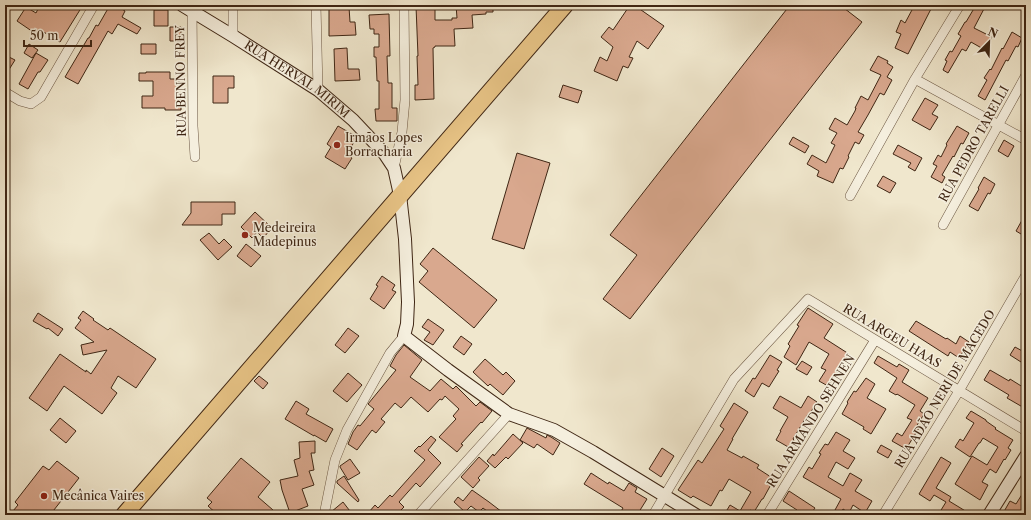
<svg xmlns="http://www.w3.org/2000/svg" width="1031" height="520" font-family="'Libre Caslon Text',serif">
  <rect width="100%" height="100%" fill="#f0e7cd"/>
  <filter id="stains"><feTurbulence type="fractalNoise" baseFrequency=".005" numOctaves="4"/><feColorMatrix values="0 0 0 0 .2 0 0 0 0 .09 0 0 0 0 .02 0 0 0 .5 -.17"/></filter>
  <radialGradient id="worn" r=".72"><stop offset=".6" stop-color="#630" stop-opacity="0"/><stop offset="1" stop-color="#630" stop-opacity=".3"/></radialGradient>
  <path fill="#d9a88e" stroke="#3f2614" d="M40,5H83L60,42L42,31L39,36L17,21L26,7L36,13Z
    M110,5H116L125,11L122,17L141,28L137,34L118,24L112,34L108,31L78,84L65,77L88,38H89L96,25L98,26Z
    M456,5H493V12H486V14L472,15L473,28L454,29L455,46H435V47L433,48L434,99L415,100V85H418L417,56H418L416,6H435V20H452V18H457Z
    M630,5H634L664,26L648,49L637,41L629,57L633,58L628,68L623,66L617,81L594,71L600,57L607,61L613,47L601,37L609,27L613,30Z
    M790,5H840L862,22L630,319L603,299L637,255L610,235Z
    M916,5H933L908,54L895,48L901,34L896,32L901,20L905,23L913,8L914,9Z
    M976,5H986L974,28L992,37L985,50L971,42L966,51L962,49L948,73L943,70L947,61L945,60L950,51L952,52L961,36L958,34L965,22H966Z
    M349,7L350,22H355L356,35L329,36V8Z
    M154,10H168V26H154Z
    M389,14L390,56H387L388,83H392V108H397V121H376L375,109H379V81H377L376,57H374V47H379V34H374V29H370L369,15Z
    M170,27H181V41H170Z
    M1012,32L1022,38L1018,47L1016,46L1008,61L1006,60L985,100L978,96L987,80L984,78L990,69L991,70L1002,48L1003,49Z
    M29,44L38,50L32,58L24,53Z
    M141,44H156V54H141Z
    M347,48L348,69H359L360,80L335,81L334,49Z
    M36,53L48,60L40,72H38L28,89L19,84Z
    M5,55L15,60L5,76Z
    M878,56L888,61L887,63L893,67L887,77L892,80L884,95L880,93L868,115L858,132L864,135L859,144L855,142L848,156L849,157L843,169L840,168L833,183L817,176L819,171L807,164L812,155L826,163L835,145L831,143L837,133L829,129L835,118L847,125L855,111L856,108H855L861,96L868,100L881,75L870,70Z
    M146,72H170V79H179V97H181V110H165V108H142V96H153V81H139V73H146Z
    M213,76H234V88H228V103H213Z
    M563,85L582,91L578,103L559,97Z
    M925,98L938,105L932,114L938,117L930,130L912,120Z
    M338,126L357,137L347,154L352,158L345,169L325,157L331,147L327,144Z
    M957,126L969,133L963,144L961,143L954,157L953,156L942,175L945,177L942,183L931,177L937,166L933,164L938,155L941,157L947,145L946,144Z
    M793,137L809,146L805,153L789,144Z
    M1004,140L1014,146L1008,157L998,151Z
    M898,145L922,158L915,171L908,167L911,163L893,154Z
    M517,153L550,163L524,249L492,239Z
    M883,176L896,183L890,193L877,186Z
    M984,177L995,184L990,194L988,193L978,211L969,206L979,189L978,188Z
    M191,202H235V214H222V225H182L191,213Z
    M255,212L272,228L263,238L257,232L252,238L241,227Z
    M1026,213V237L1016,231Z
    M209,233L219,244L224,239L232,247L218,260L200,240Z
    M246,244L261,256L251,267L237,256Z
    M433,248L497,300L474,328L419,282L428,271L420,264Z
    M382,276L395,285L392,290L396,292L384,309L370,299L378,286L376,285Z
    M808,308L833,324L824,338L849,354L828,386L819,381L826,370L821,368L829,354L809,342L796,365L784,357L790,346L788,344L799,326L797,325Z
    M83,311L94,319L93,320L108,330L110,328L156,359L136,388L118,376L111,388L117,393L102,414L64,386L47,411L29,398L60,354L86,372V370L91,374L107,350L83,355L81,345L94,342L75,328L81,320L78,318Z
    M38,313L63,329L58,336L48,328L47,329L33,321Z
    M428,319L444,330L433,345L424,340L430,332L422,327Z
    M916,321L946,339L947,338L956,344L960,336L969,342L959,358L950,352L948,356L909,331Z
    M348,328L359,336L345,353L335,345Z
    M461,336L472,344L464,355L453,347Z
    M404,345L422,360L410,377L430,391L441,379L453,389L456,386L476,406L480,402L492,411L482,423L481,422L461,444L463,445L457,452L439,437L456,419L453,416L459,409L445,396L442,400L440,399L428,412L411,397L401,408L395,403L381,419L385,422L376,433L372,430L357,450L348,444L353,432L358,425L360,426L374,409L368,404L396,370L390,366L396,355Z
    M1015,347L1026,353L1021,362L1010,355Z
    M770,355L782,362L777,370L779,371L769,387L762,383L754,397L745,391L753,378L755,379Z
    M878,356L897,367L899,364L909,370L902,382L928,398L920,411L924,414L916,427L919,428L906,449L892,441L897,433L902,436L912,420L907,418L915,405L897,394L896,395L889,391L897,378L874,363Z
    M485,359L503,375L506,372L515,381L503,395L490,384L488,386L473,372Z
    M802,361L812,367L807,375L796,369Z
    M990,370L1009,381L1010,379L1026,389V409L1007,398L1009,395L984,380Z
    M348,373L362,385L347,402L333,391Z
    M259,376L268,383L263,389L254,381Z
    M866,378L875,384L867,398L886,409L871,434L863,429L864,427L842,414L848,403L847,402L854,391L856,392Z
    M780,396L801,408L808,396L817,402L809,415L808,414L793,439L794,440L790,448L776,440L781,431H780L788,417L773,408Z
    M296,401L309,409L306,414L333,429L326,442L314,435V436L285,419Z
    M734,403L748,412L732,439H733L727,450L742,458L743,456L759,465L757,468L774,479L763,499H762L754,512L750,510L747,515H724L730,505L740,511L751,492L729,479L722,491L720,490L711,506L693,496L691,498L678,490L698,460L702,463L724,429L720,426Z
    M971,411L986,420V421L996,428L995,429L1013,440L1008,448L1011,450L1005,460L1004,459L996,473L990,469L982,482L988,485L980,500L955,484L972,456L987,465L998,447L983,438L980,443H979L970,457L955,447L960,439L963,441L974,423L966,418Z
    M60,418L76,431L66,443L50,430Z
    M527,428L546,438L547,435L551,437L560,443L553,455L537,444L534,448L520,440Z
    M836,432L850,440L843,451L855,458L848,469L836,462L828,477L843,486L850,473L862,480L855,491L872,501L865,513L853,505L849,513L843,509L841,513L835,510L841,499L803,477L809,467L812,469L821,454L819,453L825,444L828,445Z
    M513,434L523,443L508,459L506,457L495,468L487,461L493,454L494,456Z
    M431,436L436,440L428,450L441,463L420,487L416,483L399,502L404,507L396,515H371L372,514L369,512L375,505L378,508L390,495L392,497L425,460L414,451L419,446L420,447Z
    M315,441V453H311L314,470L309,471L314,485L302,489L308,506L290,513L282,490L280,480L298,476L294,460L300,458L299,442Z
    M881,445L892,451L888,458L877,452Z
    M662,448L674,456L661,477L649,469Z
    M479,457L489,466L478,478L480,480L473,488L461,477Z
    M941,457L951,463L936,488L951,497L949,501L972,515H938L946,502L934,495L930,501L919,494Z
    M241,458L270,482L258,497L273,510L269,515H218L208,506L212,502L207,498Z
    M350,459L360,473L348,480L340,467V466Z
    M57,461L79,478L50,515H18L13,511L18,505L15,502L43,466L49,470Z
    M591,473L608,484L609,482L624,491L629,483L637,488L635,492L647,499L637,515H619L623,508L584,484Z
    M344,476L359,500L358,502L337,483V481Z
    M1026,488V508L1022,515H1002L1010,501L1016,504Z
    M472,490L489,502L506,515H492L483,508L479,512L471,506L465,512L454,502L458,497L463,501Z
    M789,491L815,508L810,515H794L797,510L783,501Z
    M343,502L353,515H330L331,512Z"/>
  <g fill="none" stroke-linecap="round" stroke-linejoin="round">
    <defs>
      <path id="street" d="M316,5L318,90
        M192,6L193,126L195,157
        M233,36V5
        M915,79L1026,140
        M5,92L20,101L31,104L41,97L94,5
        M394,168L402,132L405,100L404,5
        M850,196L915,79L960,5
        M943,225L1026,75
        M324,515L335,460L347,430L390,353L404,336
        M418,515L509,414
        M653,515L734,379L808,299L1026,431
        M767,515L875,340
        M883,515L959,391L1026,275"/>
      <g id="secondary">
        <path id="s1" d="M182,5L233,36L318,90L353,120L384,153L394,168L400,195L405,239L408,302L407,324L404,336L448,370L509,414L554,430L593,452L696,515"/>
        <path d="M989,515L1026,456"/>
      </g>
      <path id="highway" d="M124,515L565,5"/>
    </defs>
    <use href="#street" stroke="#6b5642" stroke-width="10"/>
    <use href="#secondary" stroke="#3f2614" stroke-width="14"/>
    <use href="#highway" stroke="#3f2614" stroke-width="18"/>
    <use href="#street" stroke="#f5efde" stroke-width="9"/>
    <use href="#secondary" stroke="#f5efde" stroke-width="12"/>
    <use href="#highway" stroke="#e8c486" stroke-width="16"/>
  </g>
  <g fill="#8f2418" stroke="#f5efde" stroke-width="1.5">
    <circle cx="337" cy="145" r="4"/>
    <circle cx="245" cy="235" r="4"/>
    <circle cx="44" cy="496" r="4"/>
  </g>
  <g text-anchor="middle" stroke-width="3" stroke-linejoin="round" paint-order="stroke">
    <g font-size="12" fill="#3f2614" stroke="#f5efde">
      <text dy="4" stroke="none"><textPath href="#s1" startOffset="137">RUA HERVAL MIRIM</textPath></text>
      <text transform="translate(181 81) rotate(-91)" y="4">RUA BENNO FREY</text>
      <text transform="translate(974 144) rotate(-61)" y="4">RUA PEDRO TARELLI</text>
      <text transform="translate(892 336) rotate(31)" y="4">RUA ARGEU HAAS</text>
      <text transform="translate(945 389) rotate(-59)" y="4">RUA ADÃO NERI DE MACEDO</text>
      <text transform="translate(811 421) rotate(-58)" y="4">RUA ARMANDO SEHNEN</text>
    </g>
    <g font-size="12" fill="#3f2614" stroke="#f5efde" text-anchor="start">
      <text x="345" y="142">Irmãos Lopes<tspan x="345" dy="14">Borracharia</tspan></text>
      <text x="253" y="232">Medeireira<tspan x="253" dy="14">Madepinus</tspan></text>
      <text x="52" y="500">Mecânica Vaires</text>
    </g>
  </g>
  <rect width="1031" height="520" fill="none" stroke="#f0e7cd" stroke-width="20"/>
  <rect x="6" y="6" width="1019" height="508" fill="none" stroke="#3f2614" stroke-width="2"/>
  <rect x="10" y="10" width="1011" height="500" fill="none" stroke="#3f2614"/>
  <g transform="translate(989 42) rotate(23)" stroke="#f5efde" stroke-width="3" paint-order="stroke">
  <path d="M0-3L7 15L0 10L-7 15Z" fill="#3f2614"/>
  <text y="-6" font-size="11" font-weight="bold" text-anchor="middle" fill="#3f2614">N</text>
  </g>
  <path d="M24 40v6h67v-6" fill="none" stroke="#3f2614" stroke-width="2"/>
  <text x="30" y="40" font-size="12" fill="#3f2614" stroke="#f5efde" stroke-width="3" paint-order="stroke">50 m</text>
  <rect width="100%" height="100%" filter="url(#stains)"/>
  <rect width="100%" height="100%" fill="url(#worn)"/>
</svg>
